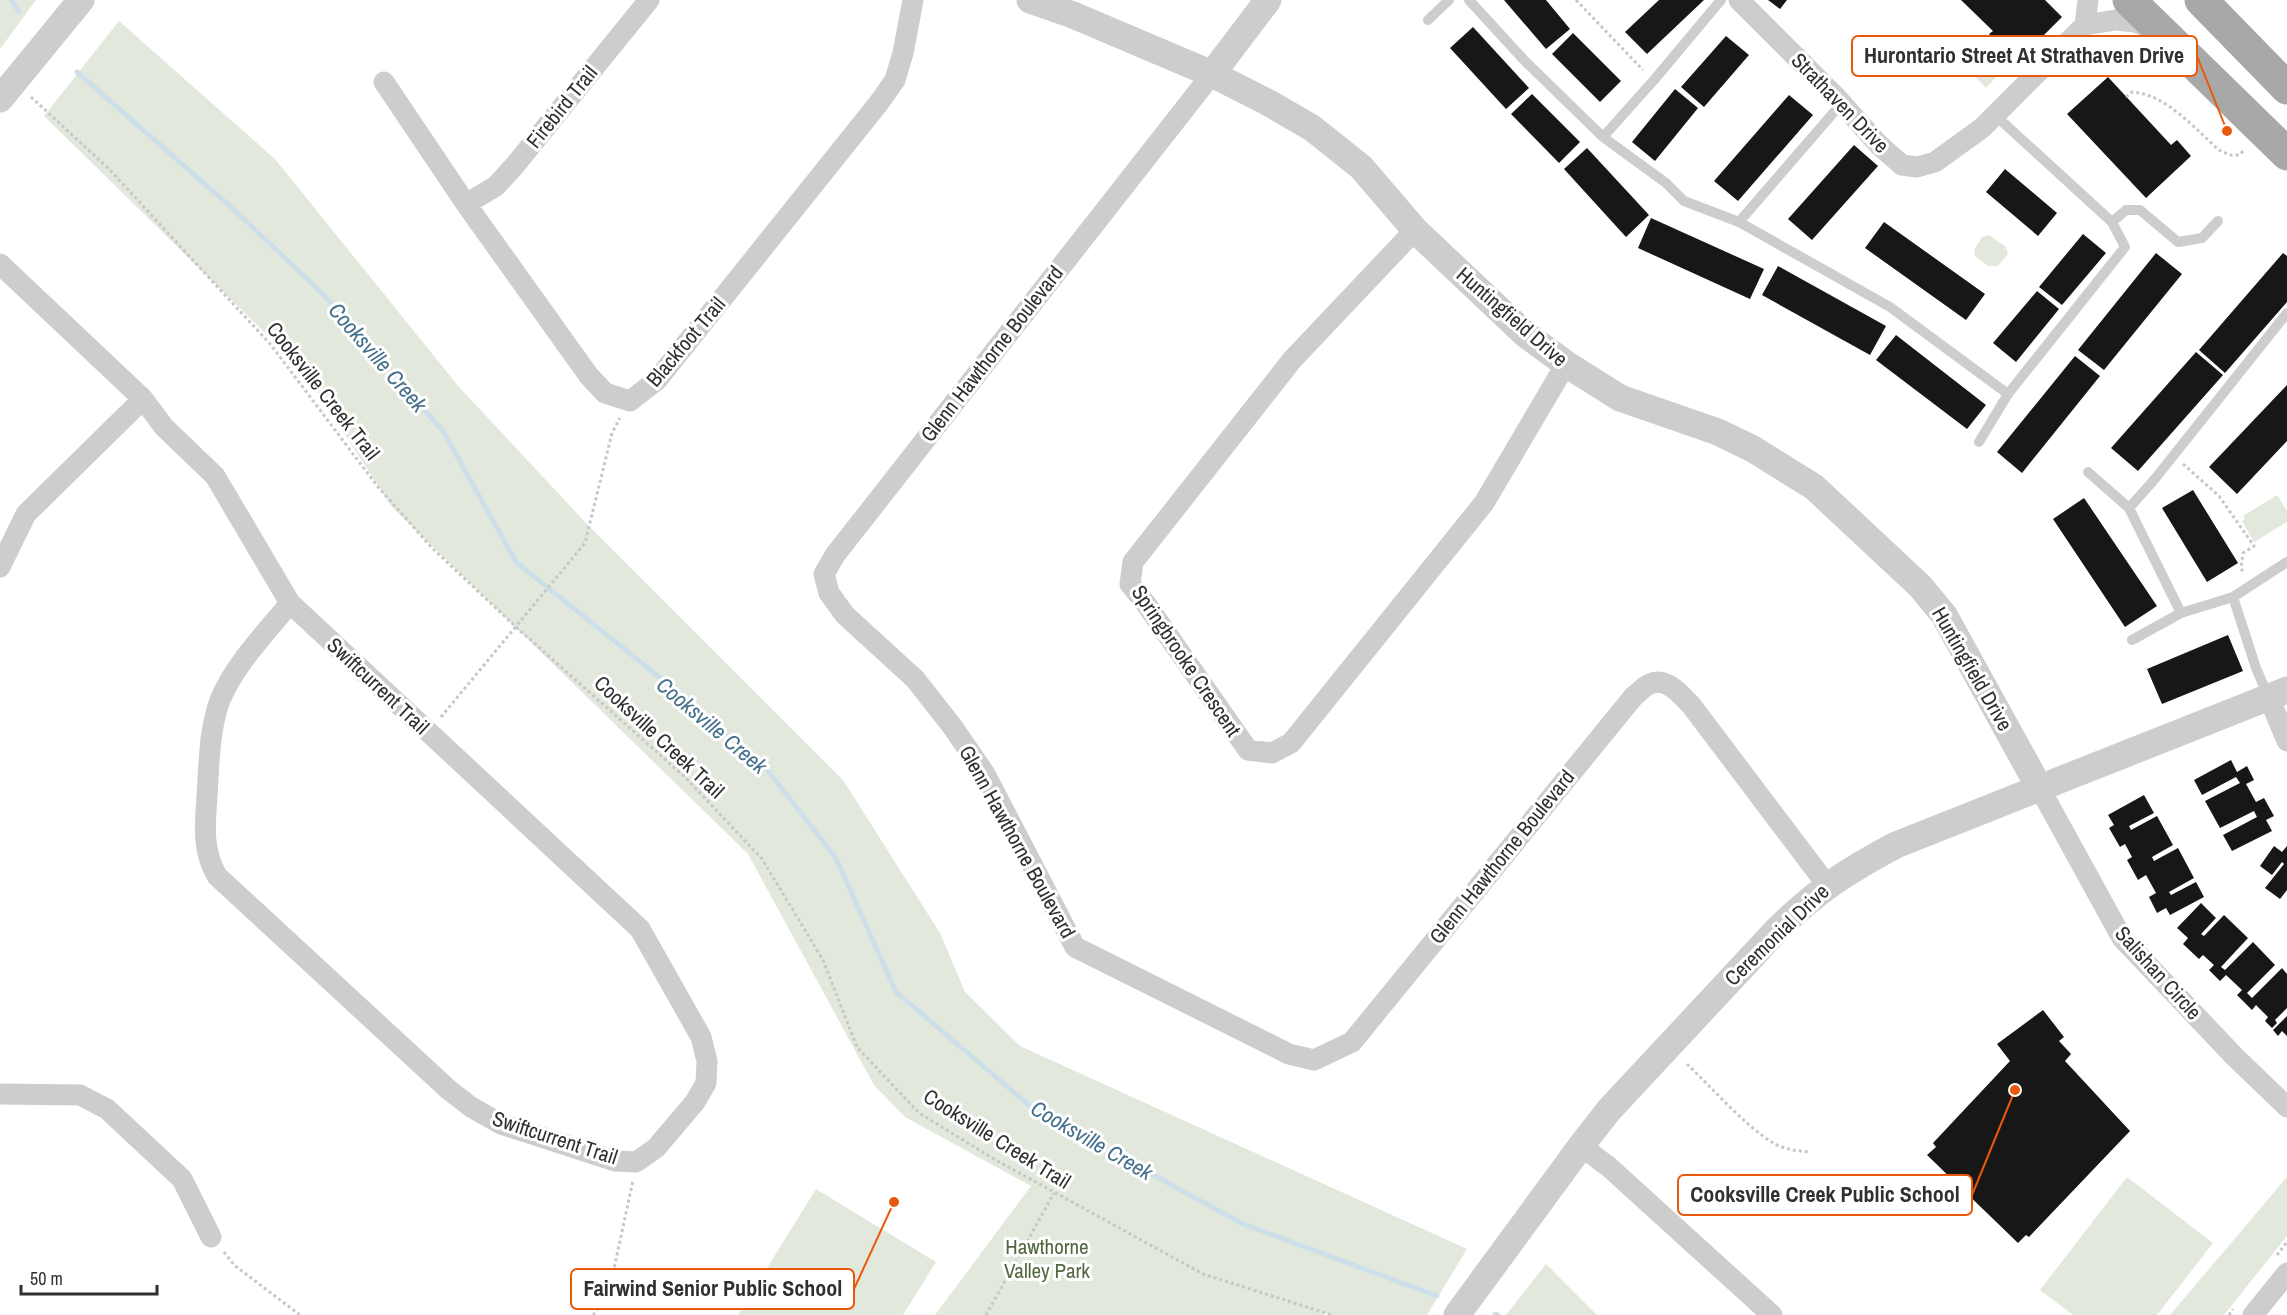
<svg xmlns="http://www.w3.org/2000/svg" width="2287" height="1315" font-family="'Archivo Narrow',sans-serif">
  <rect width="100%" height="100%" fill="#fff"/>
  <path fill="#e3e8dc" d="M0,0H36L0,49Z
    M119,21L275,159L459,387L586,523L843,780L940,933L965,992L1020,1046L1467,1249L1427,1315H1331L1325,1313L1322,1315H935L1031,1186L905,1117L874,1085L748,854L392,507L302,369L44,116Z
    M1965,34L2002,71L1986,88L1949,50Z
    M1989,235L2006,247L2008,254L1998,266H1988L1975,256L1974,250L1982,237Z
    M2277,495L2287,511V522L2254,542L2242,521L2245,519L2243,516Z
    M2127,1177L2213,1243L2157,1315H2073L2040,1290Z
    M2287,1177V1236L2224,1315H2170Z
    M816,1189L936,1262L903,1315H738Z
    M1546,1264L1597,1315H1506Z"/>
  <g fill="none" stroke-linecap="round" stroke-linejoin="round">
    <path stroke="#cddfe9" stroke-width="5" d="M11,0L19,11
      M77,72L231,207L324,295L443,431L516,562L648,668L765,767L836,858L896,992L1036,1111L1243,1224L1437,1296
      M1495,1314L1498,1315"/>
  </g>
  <path fill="#171717" d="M1504,0H1546L1570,29L1546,49Z
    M1659,0H1704L1647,54L1625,32Z
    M1768,0H1787L1780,9Z
    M1961,0H2045L2062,17L2017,62L1989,34L1993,31Z
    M1473,27L1529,88L1506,109L1450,48Z
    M1573,33L1621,81L1600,102L1552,54Z
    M1726,36L1749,55L1704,107L1681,87Z
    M2108,77L2171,145L2177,140L2191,156L2146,198L2067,114Z
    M1675,89L1698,108L1655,161L1632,142Z
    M1532,94L1580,142L1559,163L1511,114Z
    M1789,95L1813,115L1738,201L1714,181Z
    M1854,145L1878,166L1812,240L1788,219Z
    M1587,148L1649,215L1626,237L1564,169Z
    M2005,169L2057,213L2038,236L1986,192Z
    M1651,218L1764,269L1750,299L1638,248Z
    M1884,222L1985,294L1966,320L1865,248Z
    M2083,234L2106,253L2062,305L2039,287Z
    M2156,253L2182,274L2104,370L2078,350Z
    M2283,253L2287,256V302L2225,373L2199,350Z
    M1778,266L1886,326L1870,355L1762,295Z
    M2037,291L2059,309L2016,362L1993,343Z
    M1896,335L1986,405L1967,429L1876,360Z
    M2196,352L2223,375L2138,471L2111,448Z
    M2075,356L2100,376L2022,473L1997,452Z
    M2287,385V441L2237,494L2209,467Z
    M2193,490L2238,563L2207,582L2162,508Z
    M2084,498L2157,606L2125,627L2053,519Z
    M2228,635L2243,671L2162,704L2147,669Z
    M2231,760L2237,772L2247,766L2254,780L2246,784L2256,802L2264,798L2274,816L2266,820L2272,831L2232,851L2223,835L2257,817L2254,811L2220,828L2205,801L2240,783L2236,777L2202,795L2194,780Z
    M2144,795L2154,813L2129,826L2131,830L2157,816L2173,845L2152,857L2154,861L2178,848L2194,878L2169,892L2171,895L2196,882L2204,897L2170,915L2166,908L2157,913L2149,897L2156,893L2146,875L2138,880L2127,860L2132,857L2125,844L2120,847L2109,828L2114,825L2108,815Z
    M2274,846L2282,852L2287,846V890L2280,899L2265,888L2284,864L2282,862L2272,875L2260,866Z
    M2201,903L2216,918L2201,934L2204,936L2224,915L2248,938L2221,967L2225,970L2253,942L2275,965L2247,993L2252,998L2282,968L2287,974V1008L2275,1020L2277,1023L2272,1028L2265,1021L2268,1017L2256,1005L2252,1010L2237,995L2242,990L2226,975L2220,981L2209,970L2214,965L2203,955L2199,959L2183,944L2188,938L2177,928Z
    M2043,1010L2064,1037L2059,1041L2071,1054L2065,1061L2130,1131L2029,1237L2026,1235L2018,1243L1927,1155L1936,1147L1933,1143L2010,1061L1997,1044Z
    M2287,1016V1036L2282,1031L2278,1036L2273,1030Z"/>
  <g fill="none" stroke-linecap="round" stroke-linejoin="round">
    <path stroke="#c7c7c7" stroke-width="3" stroke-dasharray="3 3" stroke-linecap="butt" d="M1576,0L1643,70
      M31,97L109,169L271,345L378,487L432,548L516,627L686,778L762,859L823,960L857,1047L919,1113L994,1159L1203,1274L1332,1315
      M2126,97L2132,92C2166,94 2195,129 2219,150L2230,155H2239L2245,149
      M2183,464L2219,496L2254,546L2243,553L2241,568L2244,574
      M441,717L585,543L612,433L620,418
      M1687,1064C1712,1088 1746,1127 1775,1144C1786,1150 1799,1151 1811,1152
      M224,1252L234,1265L300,1315
      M2277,1255L2287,1242
      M593,1315L608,1297L633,1180
      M986,1315L1054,1193
      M2229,1315L2233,1309"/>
    <path stroke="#cdcdcd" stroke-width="10" d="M1469,0L1524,60L1603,137L1666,183L1684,201L1739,222L1890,307L2008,394
      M1428,20L1449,0
      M1603,137L1654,80L1721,0
      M1739,222L1841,104
      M2112,222L2126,210H2140L2178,242L2202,238L2218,221
      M1979,442L2008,394L2125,247L2112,222L1996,116
      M2088,472L2129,508L2181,613
      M2129,508L2154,480L2287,313
      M2233,597L2256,668L2268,696
      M2132,640L2181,613L2233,597L2287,562"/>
    <path stroke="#cdcdcd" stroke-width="21" d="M1739,0L1837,98L1879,145L1902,165L1917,167L1935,162L1982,128L2085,25L2116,20L2135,22L2153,29
      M2085,25L2088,0
      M1212,74L835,555L824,574L829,593L845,615L915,679L952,726L985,774L1075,947L1289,1054L1314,1060L1352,1042L1634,696C1639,693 1644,686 1650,684C1666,676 1681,695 1691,705L1827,885
      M384,82L466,204L589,376L605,393L630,401L657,380L878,104L895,80L903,53L913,0
      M466,204L496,186L516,164L649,0
      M1415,230L1292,360L1133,562L1130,584L1146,604L1248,750L1272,753L1291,743L1484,503L1566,364
      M0,264L143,399L164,427L215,476L290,603L640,929L701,1037L707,1061L706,1083L695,1102L656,1148L636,1162L615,1161L501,1124L471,1107L449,1090L217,876C202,850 205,825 207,796C209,765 209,730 220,700C235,664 265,634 290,603
      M0,567L26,514L143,399
      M2269,698L2287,741
      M2039,787L2122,938L2234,1056L2287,1107
      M0,1094L80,1095L107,1109L182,1179L211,1237
      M1581,1146L1609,1167L1772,1315
      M2253,1315L2287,1273"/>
    <path stroke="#cdcdcd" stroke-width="27" d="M1030,0L1073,15L1212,74L1269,103L1312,128L1361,167L1415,230L1525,334L1566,364L1620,398L1718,432L1753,449L1814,487L1920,586L1944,615L2039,787
      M1212,74L1268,0
      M0,99L81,0
      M1457,1315L1581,1146L1609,1110L1776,931C1816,891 1847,871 1896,845L2287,690"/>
    <path stroke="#a8a8a8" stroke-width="33" d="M2129,0L2287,154
      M2201,0L2287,88"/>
  </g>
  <g text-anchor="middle" stroke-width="6" stroke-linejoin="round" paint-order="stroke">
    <g font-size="21" fill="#303030" stroke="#fff">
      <text transform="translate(1840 103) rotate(46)" y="7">Strathaven Drive</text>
      <text transform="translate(562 107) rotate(-51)" y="7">Firebird Trail</text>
      <text transform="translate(1512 317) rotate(41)" y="7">Huntingfield Drive</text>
      <text transform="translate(686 342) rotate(-50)" y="7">Blackfoot Trail</text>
      <text transform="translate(992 354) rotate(-52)" y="7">Glenn Hawthorne Boulevard</text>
      <text transform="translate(323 391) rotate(52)" y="7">Cooksville Creek Trail</text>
      <text transform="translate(1186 661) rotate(56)" y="7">Springbrooke Crescent</text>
      <text transform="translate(1972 669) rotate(60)" y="7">Huntingfield Drive</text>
      <text transform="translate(378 686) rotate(43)" y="7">Swiftcurrent Trail</text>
      <text transform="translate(659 737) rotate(43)" y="7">Cooksville Creek Trail</text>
      <text transform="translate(1017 842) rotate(61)" y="7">Glenn Hawthorne Boulevard</text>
      <text transform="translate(1502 857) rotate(-51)" y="7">Glenn Hawthorne Boulevard</text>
      <text transform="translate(1777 935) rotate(-44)" y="7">Ceremonial Drive</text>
      <text transform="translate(2158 973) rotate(48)" y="7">Salishan Circle</text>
      <text transform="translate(555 1138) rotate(18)" y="7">Swiftcurrent Trail</text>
      <text transform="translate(997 1139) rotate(32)" y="7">Cooksville Creek Trail</text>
    </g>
    <g font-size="21" fill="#536841" stroke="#fff">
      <text x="1047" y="1254">Hawthorne<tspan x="1047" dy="24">Valley Park</tspan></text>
    </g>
    <g font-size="22" font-style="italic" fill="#45708b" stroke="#fff">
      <text transform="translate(378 357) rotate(49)" y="8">Cooksville Creek</text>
      <text transform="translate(712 725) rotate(40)" y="8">Cooksville Creek</text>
      <text transform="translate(1092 1140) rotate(30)" y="8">Cooksville Creek</text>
    </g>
  </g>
  <path fill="none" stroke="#e8590c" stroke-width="2" d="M2227 131L2197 56M2015 1090L1972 1195M894 1202L854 1289"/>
  <g fill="#e8590c" stroke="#fff" stroke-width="2">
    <circle cx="2227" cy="131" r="6"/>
    <circle cx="2015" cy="1090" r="6"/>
    <circle cx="894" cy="1202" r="6"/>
  </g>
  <g fill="#fff" stroke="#e8590c" stroke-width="2">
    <rect x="1852" y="36" width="345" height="40" rx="6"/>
    <rect x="1678" y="1175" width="294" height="40" rx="6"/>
    <rect x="571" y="1269" width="283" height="40" rx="6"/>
  </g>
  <g font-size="22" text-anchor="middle" font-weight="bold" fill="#303030">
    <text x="2024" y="63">Hurontario Street At Strathaven Drive</text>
    <text x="1825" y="1202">Cooksville Creek Public School</text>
    <text x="713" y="1296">Fairwind Senior Public School</text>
  </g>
  <path d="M21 1285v9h136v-9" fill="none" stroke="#303030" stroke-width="3"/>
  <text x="30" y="1285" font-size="18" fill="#303030" stroke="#ffffff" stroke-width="4.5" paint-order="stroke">50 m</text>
</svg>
